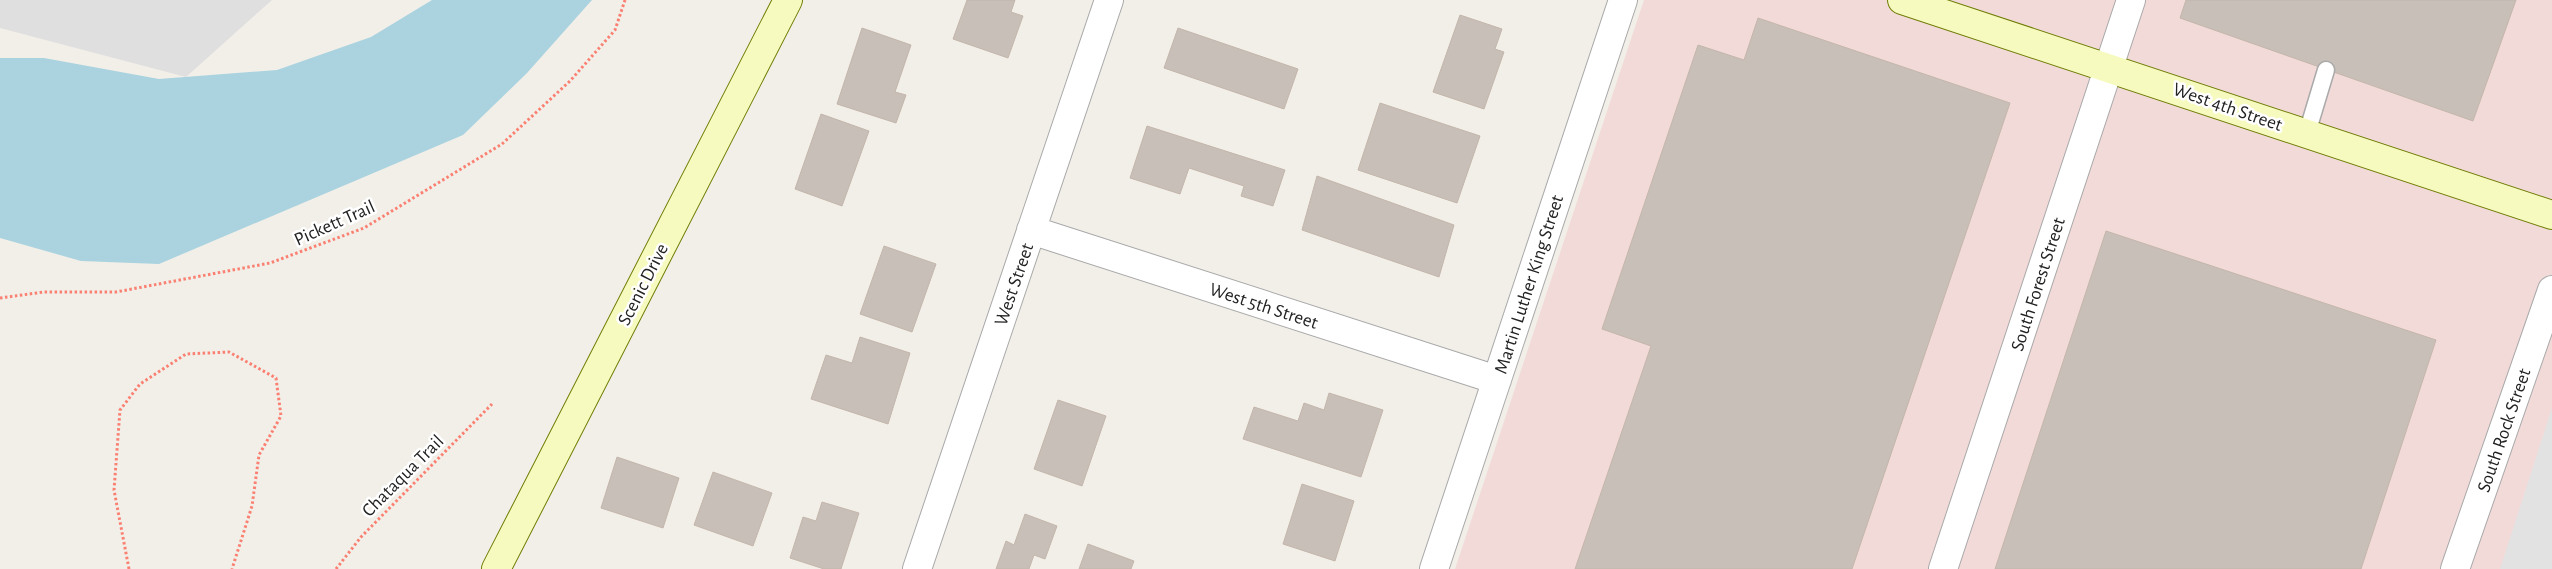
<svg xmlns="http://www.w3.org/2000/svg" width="2552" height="569" font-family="'Alegreya Sans',sans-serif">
  <rect width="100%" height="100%" fill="#f2efe9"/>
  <path fill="#e0dfdf" d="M0,0H272L186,77L0,28Z"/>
  <path fill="#f2dad9" d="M1644,0H2552V569H1455Z"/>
  <path fill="#e2e2e2" d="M2552,408V569H2500Z"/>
  <path fill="#aad3df" d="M432,0H592L527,73L463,135L159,264L81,261L0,238V58H44L159,79L277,70L371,37Z"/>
  <path fill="#c7bfb8" stroke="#c4b6ab" d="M967,0H1015L1011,12L1023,16L1008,58L953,39Z
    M2186,0H2516L2473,121L2180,18Z
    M1460,15L1502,29L1495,49L1504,52L1484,109L1433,92Z
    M1758,18L2010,103L1852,569H1575L1651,346L1602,329L1698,45L1744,60Z
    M862,28L911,45L895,92L906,95L896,123L837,104Z
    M1178,28L1298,69L1284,109L1164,68Z
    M1380,103L1480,136L1457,203L1358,170Z
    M821,114L869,131L842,206L795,189Z
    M1147,126L1285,170L1273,206L1241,196L1244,186L1189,168L1180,194L1130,178Z
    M1317,176L1454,225L1439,277L1302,230Z
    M2106,231L2436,340L2361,569H1995Z
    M884,246L936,264L912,332L860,314Z
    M860,337L910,353L888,424L811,399L826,355L852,363Z
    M1329,393L1383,410L1361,477L1243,439L1254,407L1298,421L1304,403L1324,410Z
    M1058,400L1106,416L1082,486L1034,469Z
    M617,457L679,478L663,528L601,508Z
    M713,472L772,493L753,546L694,525Z
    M1302,484L1354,501L1335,561L1283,544Z
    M822,502L859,513L841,569H824L790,558L803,517L816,521Z
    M1025,514L1057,526L1045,559L1034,555L1029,569H996L1006,541L1014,545Z
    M1088,544L1134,561L1131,569H1079Z"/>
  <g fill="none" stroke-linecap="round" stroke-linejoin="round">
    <defs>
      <path id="lane" d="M2307,133L2326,70"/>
      <path id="street" d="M1031,230L1497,380
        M917,569L1109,0
        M1434,569L1623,0
        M1943,569L2131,0
        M2455,569L2552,290"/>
      <path id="secondary" d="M1902,0L2552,215
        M496,569L788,0"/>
    </defs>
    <use href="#lane" stroke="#a9a9a9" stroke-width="19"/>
    <use href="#street" stroke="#a9a9a9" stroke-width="30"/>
    <use href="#secondary" stroke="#707d05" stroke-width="30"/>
    <path stroke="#fa8072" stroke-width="3" stroke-dasharray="2.5 2.5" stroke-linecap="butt" d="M0,298L44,292H116L270,263L364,228L502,144L570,81L615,30L625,0
      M129,569L114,490L120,410L140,384L186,354L229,352L276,378L281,416L259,455L252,506L232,569
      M336,569L361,537L492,404"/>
    <use href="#lane" stroke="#fff" stroke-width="16"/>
    <use href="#street" stroke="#fff" stroke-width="28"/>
    <use href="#secondary" stroke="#f7fabf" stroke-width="28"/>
  </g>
  <g text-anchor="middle" stroke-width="5" stroke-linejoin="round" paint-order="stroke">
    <g font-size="19" fill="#222" stroke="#fff">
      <text transform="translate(2228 106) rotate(19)" y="7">West 4th Street</text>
      <text transform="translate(334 222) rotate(-24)" y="7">Pickett Trail</text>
      <text transform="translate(642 284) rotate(-63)" y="7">Scenic Drive</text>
      <text transform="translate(1013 284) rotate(-71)" y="7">West Street</text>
      <text transform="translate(1528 284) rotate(-72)" y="7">Martin Luther King Street</text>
      <text transform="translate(2037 284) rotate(-72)" y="7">South Forest Street</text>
      <text transform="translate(1264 305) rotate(18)" y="7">West 5th Street</text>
      <text transform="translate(2503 430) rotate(-71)" y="7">South Rock Street</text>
      <text transform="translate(402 475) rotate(-45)" y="7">Chataqua Trail</text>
    </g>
  </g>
</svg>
